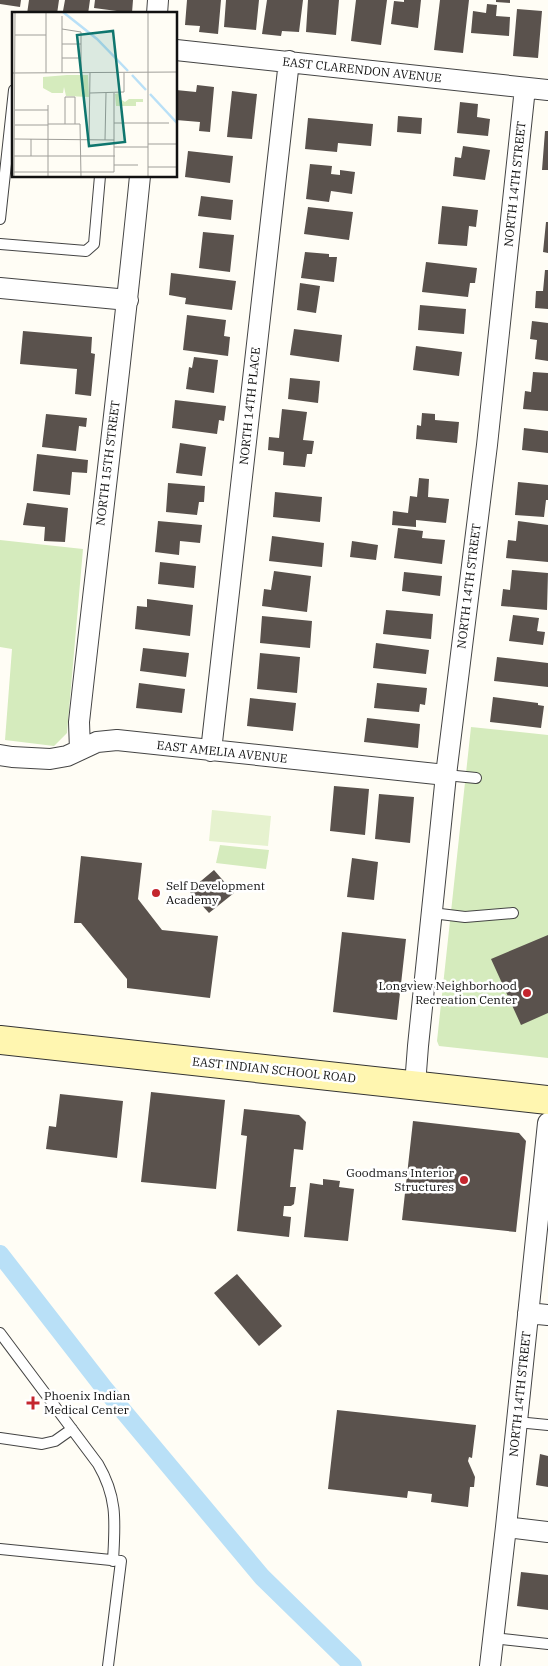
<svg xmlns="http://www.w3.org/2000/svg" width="548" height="1666" font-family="'IBM Plex Serif',serif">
  <rect width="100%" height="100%" fill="#fffdf5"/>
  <path fill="#d5ebbd" d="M0,540L83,549L67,733L54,746L5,740L12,649L0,647Z
    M471,727L548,735V1058L439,1046L437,1041Z
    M220,845L269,850L266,869L216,863Z"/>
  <path fill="#e6f2cf" d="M212,810L271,816L268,846L209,841Z"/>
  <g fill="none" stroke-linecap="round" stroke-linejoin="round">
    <path stroke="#b9e0f7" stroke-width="18" d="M0,1254L104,1388L262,1577L353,1666"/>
  </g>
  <path fill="#5a524d" d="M0,0H21L20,7L0,4Z
    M29,0H59L57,14H27Z
    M65,0H90L88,14L63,11Z
    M95,0H133L132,13L94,8Z
    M187,0H221L218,34L199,32L200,26L185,25Z
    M226,0H259L256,30L224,27Z
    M267,0H303L299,32L282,31L281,36L262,34Z
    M308,0H339L336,35L306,32Z
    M356,0H387L381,45L351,41Z
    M404,0H421L418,28L391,24L394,1L404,2Z
    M440,0H469L463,53L434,50Z
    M496,0H510V3L496,2Z
    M487,4L497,5L496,16L510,17L509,36L471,33L473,11L486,13Z
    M517,9L542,11L538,58L513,56Z
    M197,85L214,87L210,132L199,131L200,122L176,120V90L196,92Z
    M232,91L257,94L252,139L227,137Z
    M460,102L478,104L477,117L490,119L488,136L457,133Z
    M398,116L422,118L421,134L397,132Z
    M308,118L373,124L371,146L338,143L337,152L305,149Z
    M545,131H548V170H542Z
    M463,146L490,150L485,180L453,176L455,157L461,158Z
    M188,151L233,156L230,183L185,177Z
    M310,164L332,166L331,174L340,175V170L355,172L352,194L331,191L329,202L306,199Z
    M201,196L233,200L231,220L198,216Z
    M442,206L478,210L476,227L469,226L467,246L438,244Z
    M308,207L353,212L349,240L304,234Z
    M546,222H548V253L543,252Z
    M203,232L234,235L230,272L199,268Z
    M305,252L329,254V257H337L334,282L301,278Z
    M426,262L477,268L475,283H470L468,297L422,292Z
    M545,270H548V309L535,308L536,291H543Z
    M171,273L236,281L232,310L185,304L186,298L169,295Z
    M300,283L320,286L316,313L297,310Z
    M420,305L466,309L464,334L418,330Z
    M187,315L226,320L224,336L230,337L228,356L183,350Z
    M532,321L548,323V361L535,359L537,340L530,339Z
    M294,329L342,335L339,362L290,355Z
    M23,331L92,337L91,353L95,354L91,396L75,394L77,369L20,364Z
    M416,346L462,352L459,376L413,370Z
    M194,357L218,360L214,393L186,389L189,367L192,368Z
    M533,372L548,373V411L523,409L525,391L531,392Z
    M290,378L320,381L318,403L288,399Z
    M175,400L226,406L224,421L219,420L217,434L172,428Z
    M282,409L307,412L303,440L314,441L312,454H307L305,467L283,465L284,452L268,450L269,437L279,438Z
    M422,413L435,414V420L459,422L457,443L416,439L417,425L421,426Z
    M46,414L87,418L86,427L79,426L76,451L42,447Z
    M524,428L548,431V453L522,450Z
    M180,443L206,447L202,476L176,473Z
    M37,454L88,460L87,473L72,472L70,495L33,491Z
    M419,478L429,479L428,497L449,499L446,523L416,520V527L392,525L393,511L408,513L410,496L417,497Z
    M518,482L548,485V500H546L544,517L515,515Z
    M168,483L205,486L204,502H199L197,515L166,512Z
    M275,492L322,497L320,522L273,517Z
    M27,503L68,508L65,542L44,541L45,527L23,525Z
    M158,521L202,525L200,543L180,541L179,555L155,552Z
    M518,521L548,525V562L506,558L508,540L516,541Z
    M398,528L423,531L422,538L445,540L442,564L394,558Z
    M272,536L324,543L322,567L269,561Z
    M352,541L378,545L376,560L350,557Z
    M160,562L196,566L194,588L158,584Z
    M512,570L548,573L547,610L501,606L503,589L510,590Z
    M274,571L311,576L307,612L262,606L264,589L271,590Z
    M404,572L442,576L440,596L402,591Z
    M147,599L193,605L190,636L135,629L137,606L147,607Z
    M386,610L433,614L431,639L383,634Z
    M513,615L539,618L537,631L545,632L543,645L509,641Z
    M262,616L312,621L310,648L260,643Z
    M376,643L429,650L426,674L373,668Z
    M143,648L189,653L186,677L140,671Z
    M260,653L300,657L297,693L257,689Z
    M497,657L548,663V687L494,681Z
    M139,683L185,689L182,713L136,708Z
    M377,683L427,688L425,705L420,704L419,712L374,708Z
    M493,697L538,703V705L544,706L541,728L490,722Z
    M250,698L296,703L293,731L247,726Z
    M367,718L420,724L418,748L364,742Z
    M334,786L369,789L365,835L330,831Z
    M379,794L414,797L410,843L375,839Z
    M81,856L142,863L138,899L162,930L218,936L210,998L127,988V979L81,923H74Z
    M352,858L378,862L374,900L347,897Z
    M214,870L234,893L209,913L189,891Z
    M342,932L406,939L397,1020L333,1012Z
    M548,935V1013L521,1025L491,959Z
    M151,1092L225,1100L216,1189L141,1182Z
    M60,1094L123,1101L117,1158L46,1149L49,1126L56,1127Z
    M244,1109L299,1115L306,1122L303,1150L294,1149L290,1187H296L294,1204L291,1206H284L283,1216L291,1217L289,1237L237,1231L247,1136L241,1135Z
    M413,1121L519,1133L526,1141L516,1232L402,1220Z
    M323,1179L340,1181L339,1187L354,1189L348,1241L304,1237L310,1183L323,1185Z
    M237,1274L282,1326L259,1346L214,1293Z
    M337,1410L476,1425L472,1458L469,1457L468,1461L475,1477L474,1487H470L468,1507L431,1502L432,1494L408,1491L407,1498L328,1489Z
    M540,1454L548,1456V1487L536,1485Z
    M521,1572L548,1575V1610L517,1606Z"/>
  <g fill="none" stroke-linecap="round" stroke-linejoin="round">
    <defs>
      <path id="service" d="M0,219L14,90
        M0,244L86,251L94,244L100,176
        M446,775L476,778
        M432,913L465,917L513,913
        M0,1333L98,1464C118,1498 115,1523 113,1561
        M517,1422L548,1425
        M0,1438L42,1444L55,1441L72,1429
        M0,1549L121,1561L108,1666
        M493,1638L548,1644"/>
      <path id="minor" d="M157,14L158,0
        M176,50L548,90
        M0,288L128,300
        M80,750L79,722C99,540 122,358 140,176
        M211,751L289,61
        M0,755L12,757L50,759L67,756L97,742L117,740L446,775
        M415,1085L418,1046L446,775L487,445L525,88
        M528,1313L548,1315
        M506,1527L548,1532
        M490,1666L506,1527L548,1123"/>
      <path id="secondary" d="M0,1040L548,1100"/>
    </defs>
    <use href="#service" stroke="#444" stroke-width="12"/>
    <use href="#minor" stroke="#444" stroke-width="22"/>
    <use href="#secondary" stroke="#333" stroke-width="30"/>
    <use href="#service" stroke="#fff" stroke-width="10"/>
    <use href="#minor" stroke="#fff" stroke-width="20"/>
    <use href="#secondary" stroke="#fff6b0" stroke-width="28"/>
  </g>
  <g fill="#c4262e" stroke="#fff" stroke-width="2">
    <circle cx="156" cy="893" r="5"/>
    <circle cx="527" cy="993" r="5"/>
    <circle cx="464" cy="1180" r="5"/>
    <path d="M30.5 1395.5h5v5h5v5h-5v5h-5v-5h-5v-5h5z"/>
  </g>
  <g text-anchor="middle" stroke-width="5" stroke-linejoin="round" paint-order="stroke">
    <g font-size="12" fill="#111" stroke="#fff">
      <text transform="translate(362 70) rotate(6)" y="4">EAST CLARENDON AVENUE</text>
      <text transform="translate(515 184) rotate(-84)" y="4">NORTH 14TH STREET</text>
      <text transform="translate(250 406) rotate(-84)" y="4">NORTH 14TH PLACE</text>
      <text transform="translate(108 463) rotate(-83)" y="4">NORTH 15TH STREET</text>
      <text transform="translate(469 586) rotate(-83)" y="4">NORTH 14TH STREET</text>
      <text transform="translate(222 752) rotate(6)" y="4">EAST AMELIA AVENUE</text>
      <text transform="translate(274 1070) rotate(6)" y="4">EAST INDIAN SCHOOL ROAD</text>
      <text transform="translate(520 1394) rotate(-84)" y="4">NORTH 14TH STREET</text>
    </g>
    <g font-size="12" fill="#111" stroke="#fff" text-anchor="start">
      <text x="166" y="890">Self Development<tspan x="166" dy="14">Academy</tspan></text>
      <text x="517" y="990" text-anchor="end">Longview Neighborhood<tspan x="517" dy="14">Recreation Center</tspan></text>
      <text x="454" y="1177" text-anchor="end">Goodmans Interior<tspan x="454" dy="14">Structures</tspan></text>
      <text x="44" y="1400">Phoenix Indian<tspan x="44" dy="14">Medical Center</tspan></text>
    </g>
  </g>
  <g transform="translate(12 12)">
    <rect width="165" height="165" fill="#fffdf5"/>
    <path d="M55,63H76L77,85L54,84L52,75L51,81H40L31,76V65ZM107,81L108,87L113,90L117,87H131V90H124V94H104L103,82Z" fill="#d5ebbd"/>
    <path fill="none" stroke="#b9e0f7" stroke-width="2.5" d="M51,0L85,27L116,59M120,63L134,78M138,82L165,111"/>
    <path fill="none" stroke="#a09f9a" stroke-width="1" d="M50,17L69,20V61M3,23H34M50,32H69M50,46H69M0,61L165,60M34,61V0M50,61V4M78,81L112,80V61M3,98H36M102,111H157M36,112H68L69,165M53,112V85H63V112M3,113H36M2,127L102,128M77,128L78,61M93,128L94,81M136,132H165M102,135H136M2,144H103M19,144V127M102,153H126M136,155H165M2,160H102V81M2,165L3,0M36,165V93M136,165V0"/>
    <path fill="#0f766e" fill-opacity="0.15" stroke="#0f766e" stroke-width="2.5" d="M101,19L113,130L77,134L65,23Z"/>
    <rect width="165" height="165" fill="none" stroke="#111" stroke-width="2.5"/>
  </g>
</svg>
